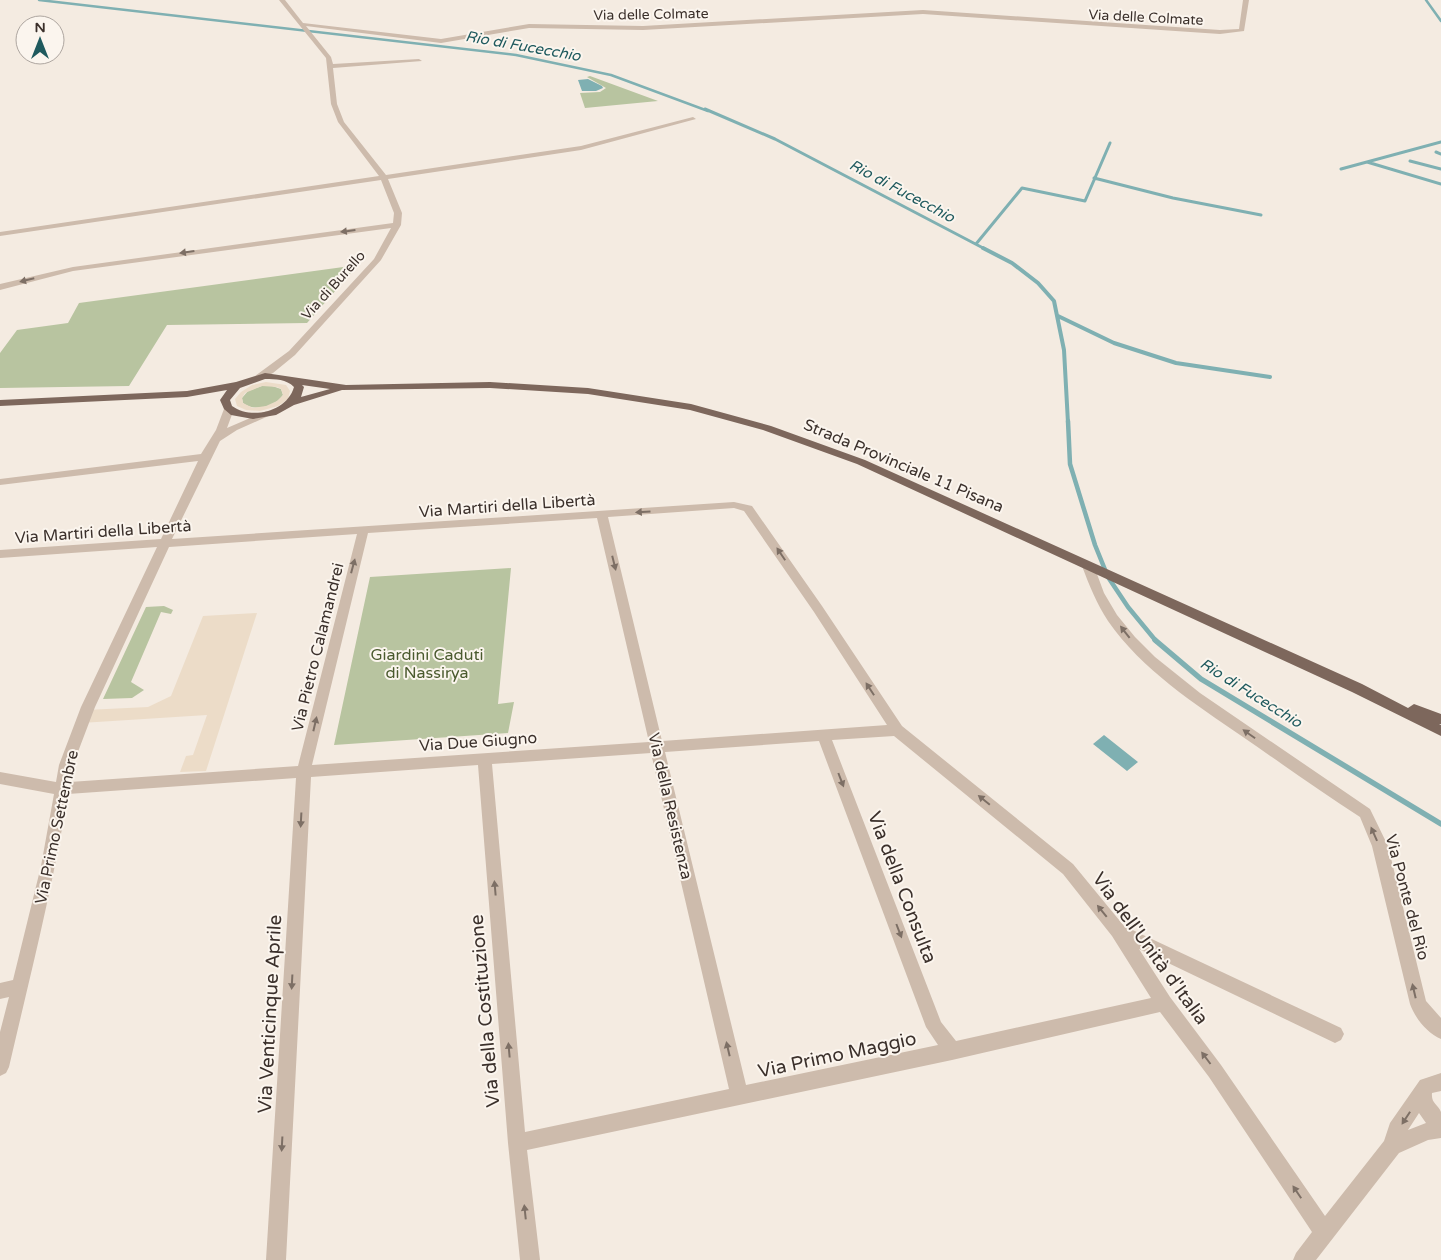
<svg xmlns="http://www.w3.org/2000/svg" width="1441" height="1260" font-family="'Varela Round',sans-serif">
  <rect width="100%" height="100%" fill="#f4ebe1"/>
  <path fill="#b8c4a0" d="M590,76L658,101L585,108L580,93L600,92L606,88L587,77Z
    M358,265L307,323L167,325L129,386L0,388V353L17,330L68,323L79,303Z
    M262,386H272L281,389L283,395C275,407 254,412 243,403L242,398L248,391Z
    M511,568L498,704L514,702L508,733L334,745L370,577Z
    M164,606L173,610L171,614L161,612L131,682L144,690L132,698L103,699L146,607Z"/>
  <path fill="#ecdcc8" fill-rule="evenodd" d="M266,382L286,385L290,391L288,399L278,406L260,411L246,410L237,406L235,399L241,392L252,385ZM262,386L277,387L281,389L283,395L277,401L266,406L253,408L243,403L242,398L245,393Z
    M257,613L206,771L180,772L186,756L193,755L207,715L81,723L86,710L148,707L171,696L203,616Z"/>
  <path fill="#7fb0b2" d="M588,79L602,86L603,88L596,91H582L578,80Z
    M1104,735L1138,762L1127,771L1093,744Z"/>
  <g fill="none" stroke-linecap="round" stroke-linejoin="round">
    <path stroke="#7fb0b2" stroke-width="2.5" d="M39,0L516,55L611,75L708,111
      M1426,0L1441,21"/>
    <path stroke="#7fb0b2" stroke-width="3" d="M705,109L775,139L985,249
      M1436,152L1441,154
      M1410,161L1441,169
      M1367,162L1441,184
      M1341,169L1441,142
      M1094,178L1173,198L1261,215
      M976,244L1022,188L1085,201L1110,143"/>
    <path stroke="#7fb0b2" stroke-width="4" d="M983,248L1012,263L1038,283L1054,301L1064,350L1068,423
      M1058,316L1114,343L1176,363L1270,377"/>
    <path stroke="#7fb0b2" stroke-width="4.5" d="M1068,421L1070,464L1095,545L1108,577L1128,607L1156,641"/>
    <path stroke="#7fb0b2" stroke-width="5.5" d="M1155,640L1201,679L1441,824"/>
    <path fill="#cdbbac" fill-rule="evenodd" d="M279,0H285L303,23L441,39L529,24L643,26L923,10L1220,30L1239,29L1243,0H1249L1244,31L1220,34L923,14L643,30L529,28L441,43L306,26L331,57L333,64L419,59L422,61L333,68L337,104L344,122L386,175L581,146L693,117L696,119L581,150L388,179L402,213L401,225L381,260L295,355L273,373L258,381L255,380V376L289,351L374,259L391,228L73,271L0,290V284L73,267L393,223L394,213L381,180L0,236V232L379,176L338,122L331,104L326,58Z
      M229,406L234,409L227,428L264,412L268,411L273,414L237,430L220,441L172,539L734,502L752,506L822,606L902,726L1073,864L1124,926L1341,1028L1344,1034L1341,1040L1335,1043L1139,949L1170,997L1221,1065L1325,1216L1384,1141L1390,1123L1420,1080L1441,1073V1091L1432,1093C1431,1104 1438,1104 1441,1112C1441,1118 1441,1131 1441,1138L1428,1140L1399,1153L1316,1260H1293L1296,1253L1312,1232L1209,1077L1160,1012L952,1060L527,1150L540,1260H520L508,1143L478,765L311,777L286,1260H266L296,778L68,794C53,887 30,976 9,1067L6,1073L0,1076V1032L9,997L0,999V983L13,980L41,866L54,794L0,784V772L56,782L59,765L81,707L157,547L0,558V550L161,539L198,461L0,485V479L201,454L216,430L224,409ZM734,508L744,511L814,612L887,725L662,741L608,517ZM597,518L649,742L312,765L368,533ZM357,534L298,766L70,782L73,765L95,707L169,547ZM894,736L1063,874L1112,936L1151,998L956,1041L941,1022L832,740ZM819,741L926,1027L938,1045L746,1085L665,752ZM651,753L729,1089L525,1132L492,764ZM1419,1113L1426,1123L1408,1130Z
      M1088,562L1094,566L1104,593L1117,615L1135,637L1155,657L1200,693L1370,809L1388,846L1426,1001L1441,1018V1039C1427,1033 1415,1018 1410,1004L1372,846L1360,817C1320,791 1282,764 1243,737C1195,704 1142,670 1108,621C1097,604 1089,585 1082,566Z"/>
    <path fill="#7d675c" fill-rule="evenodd" d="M265,373L346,385L490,382L588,388L691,404L771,426L865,460L1362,684L1408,708L1414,704L1441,714V724H1439L1441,725V736L1352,692L857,464L763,430L690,410L588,394L490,388L342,390L294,405L276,415L253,419L231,415L224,409L220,400L227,390L187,397L0,406V400L187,391L236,382ZM265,379C276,379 286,379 294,387C287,412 251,420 232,406L230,400L240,388ZM302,385L330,389L301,397L304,387Z"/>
  </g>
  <defs><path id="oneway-solid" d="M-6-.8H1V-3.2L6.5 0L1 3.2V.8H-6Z" transform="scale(1.25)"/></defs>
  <g fill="#7d6f65">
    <use href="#oneway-solid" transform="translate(348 231) rotate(173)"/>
    <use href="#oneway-solid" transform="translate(187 252) rotate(172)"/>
    <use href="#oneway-solid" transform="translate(27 280) rotate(166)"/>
    <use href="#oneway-solid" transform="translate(643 512) rotate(176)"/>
    <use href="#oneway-solid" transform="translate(781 554) rotate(-124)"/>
    <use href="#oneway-solid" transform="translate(614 563) rotate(76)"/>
    <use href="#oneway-solid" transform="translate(353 566) rotate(-75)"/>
    <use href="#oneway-solid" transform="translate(1125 632) rotate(-128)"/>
    <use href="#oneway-solid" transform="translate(870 689) rotate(-123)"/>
    <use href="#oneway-solid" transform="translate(315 724) rotate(-77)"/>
    <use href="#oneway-solid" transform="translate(1249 734) rotate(-145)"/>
    <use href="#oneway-solid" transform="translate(841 780) rotate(69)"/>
    <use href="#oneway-solid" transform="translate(984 800) rotate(-141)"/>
    <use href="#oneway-solid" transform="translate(301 820) rotate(93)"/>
    <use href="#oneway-solid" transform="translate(1374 834) rotate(-114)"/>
    <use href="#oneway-solid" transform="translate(495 888) rotate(-95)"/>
    <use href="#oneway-solid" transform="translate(1102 911) rotate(-129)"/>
    <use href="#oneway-solid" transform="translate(899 931) rotate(69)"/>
    <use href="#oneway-solid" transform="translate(292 982) rotate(93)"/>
    <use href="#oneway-solid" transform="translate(1414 991) rotate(-103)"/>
    <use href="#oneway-solid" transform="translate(728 1049) rotate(-103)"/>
    <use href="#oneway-solid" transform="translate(509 1050) rotate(-95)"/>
    <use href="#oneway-solid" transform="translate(1206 1058) rotate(-127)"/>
    <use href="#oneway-solid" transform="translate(1406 1118) rotate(123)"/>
    <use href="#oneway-solid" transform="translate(282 1144) rotate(93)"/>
    <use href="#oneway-solid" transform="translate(1297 1192) rotate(-124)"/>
    <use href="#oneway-solid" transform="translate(525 1212) rotate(-96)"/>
  </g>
  <g text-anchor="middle" stroke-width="4" stroke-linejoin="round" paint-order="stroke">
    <g font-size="14" fill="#3b302b" stroke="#fbf5ee">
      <text transform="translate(651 14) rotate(-1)" y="5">Via delle Colmate</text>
      <text transform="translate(1146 17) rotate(3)" y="5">Via delle Colmate</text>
      <text transform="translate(333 285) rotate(-48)" y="5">Via di Burello</text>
    </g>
    <g font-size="15" font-style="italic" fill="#1f5a5e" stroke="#fbf5ee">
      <text transform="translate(523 46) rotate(10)" y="5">Rio di Fucecchio</text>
      <text transform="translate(902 191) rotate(28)" y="5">Rio di Fucecchio</text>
      <text transform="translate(1251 693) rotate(32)" y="5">Rio di Fucecchio</text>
    </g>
    <g font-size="16" fill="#3b302b" stroke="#fbf5ee">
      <text transform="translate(904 465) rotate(23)" y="6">Strada Provinciale 11 Pisana</text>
      <text transform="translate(507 505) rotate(-4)" y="6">Via Martiri della Libertà</text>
      <text transform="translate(103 531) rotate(-4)" y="6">Via Martiri della Libertà</text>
      <text transform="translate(317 647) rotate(-76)" y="6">Via Pietro Calamandrei</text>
      <text transform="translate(478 741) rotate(-4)" y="6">Via Due Giugno</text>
      <text transform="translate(671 806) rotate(77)" y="6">Via della Resistenza</text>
      <text transform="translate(56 827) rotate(-78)" y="6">Via Primo Settembre</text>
      <text transform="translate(1408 897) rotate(75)" y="6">Via Ponte del Rio</text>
    </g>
    <g font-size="16" fill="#4a5a2e" stroke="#fbf5ee">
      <text x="427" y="660">Giardini Caduti<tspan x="427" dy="18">di Nassirya</tspan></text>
    </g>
    <g font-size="19" fill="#3b302b" stroke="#fbf5ee">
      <text transform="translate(903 887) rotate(69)" y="7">Via della Consulta</text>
      <text transform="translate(1151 948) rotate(54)" y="7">Via dell'Unità d'Italia</text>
      <text transform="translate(484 1011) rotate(-95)" y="7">Via della Costituzione</text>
      <text transform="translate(269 1014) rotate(-87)" y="7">Via Venticinque Aprile</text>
      <text transform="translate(837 1054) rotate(-12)" y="7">Via Primo Maggio</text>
    </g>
  </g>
  <g transform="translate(40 40)"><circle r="24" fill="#fbf5ee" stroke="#aea6a0"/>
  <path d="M0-4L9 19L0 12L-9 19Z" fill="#1f5a5e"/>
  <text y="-8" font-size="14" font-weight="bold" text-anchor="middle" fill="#3b302b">N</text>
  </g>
</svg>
